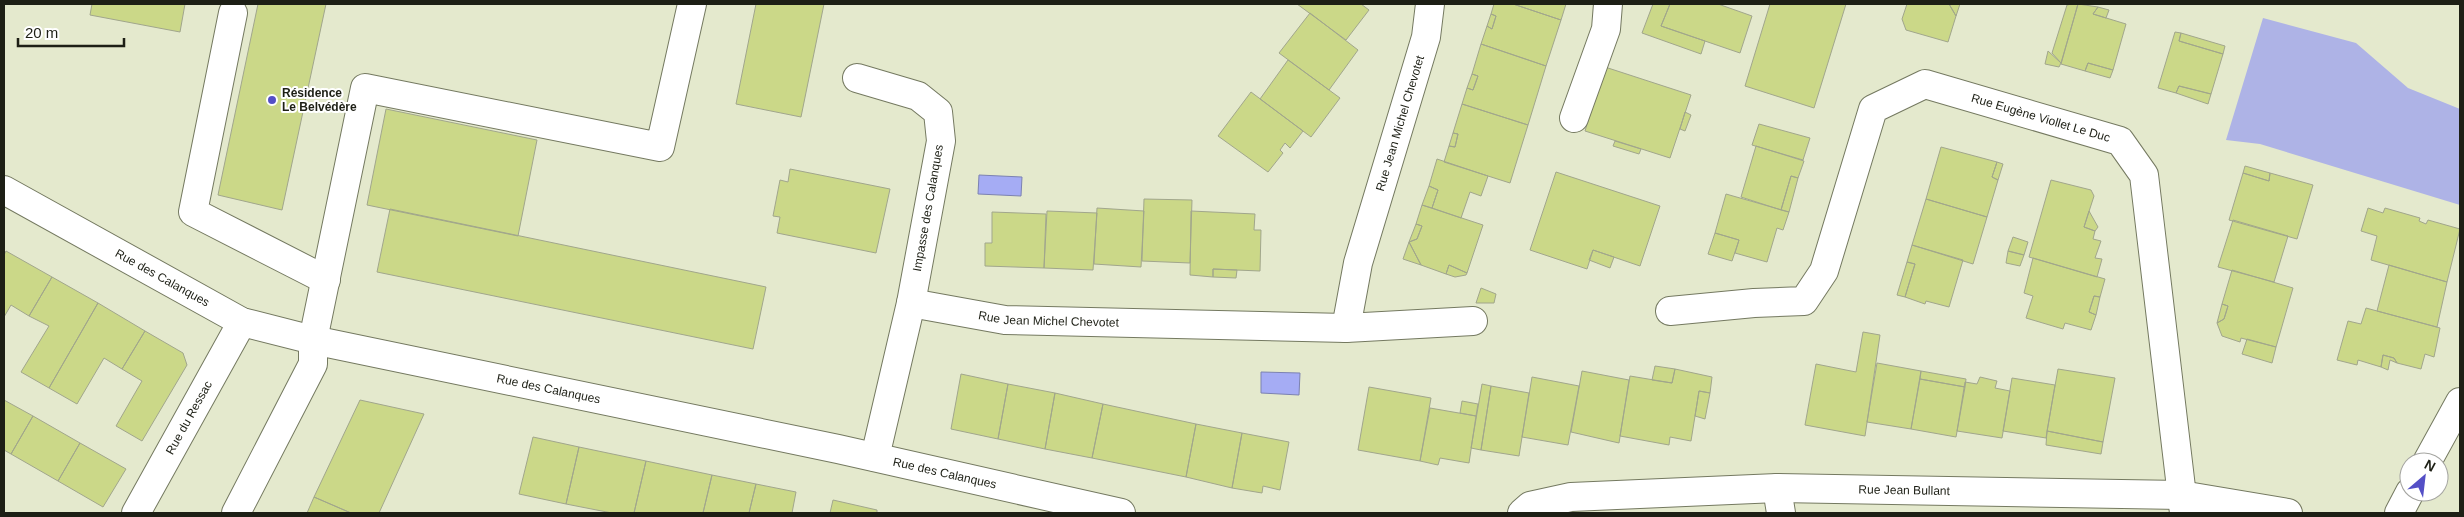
<svg xmlns="http://www.w3.org/2000/svg" width="2464" height="517" font-family="Arial,sans-serif">
  <rect width="100%" height="100%" fill="#e4e9cd"/>
  <path fill="#aeb3e6" d="M2263,18L2356,43L2408,88L2460,109V205L2260,144L2226,140Z"/>
  <path fill="#a5acf4" stroke="#7c82b1" d="M979,175L1022,177L1021,196L978,194Z
    M1261,372L1300,373L1299,395L1261,393Z"/>
  <path fill="#cbd888" stroke="#a1a68c" d="M92,4H185L180,32L90,15Z
    M258,4H326L282,210L218,195Z
    M756,4H824L801,117L736,104Z
    M1297,4H1361L1369,10L1346,40Z
    M1494,4H1513L1561,20L1546,66L1481,44L1487,26L1492,29L1496,16L1491,14Z
    M1513,4H1566L1561,20Z
    M1653,4H1670L1661,26L1705,41L1701,54L1642,33Z
    M1670,4H1718L1752,16L1740,53L1661,26Z
    M1770,4H1846L1814,108L1745,86Z
    M1907,4H1949L1956,16L1948,42L1906,30L1902,19Z
    M1949,4H1960L1956,16Z
    M2072,4H2078L2061,63L2052,53L2067,5Z
    M2078,4L2098,7L2093,14L2126,24L2113,70L2088,63L2085,71L2061,64Z
    M2098,7L2109,10L2106,18L2093,14Z
    M1310,13L1358,50L1329,90L1279,53Z
    M1491,14L1496,16L1492,29L1487,26Z
    M2175,32L2181,33L2179,41L2223,54L2211,94L2179,86L2176,93L2158,88Z
    M2181,33L2225,46L2223,54L2179,41Z
    M1481,44L1546,66L1528,125L1462,104L1467,88L1473,90L1478,76L1472,74Z
    M2048,51L2061,63L2059,67L2045,64Z
    M1288,60L1340,98L1311,137L1260,99Z
    M2088,63L2113,70L2110,78L2085,71Z
    M1605,67L1691,95L1670,158L1585,131Z
    M1472,74L1478,76L1473,90L1467,88Z
    M2179,86L2211,94L2208,104L2176,93Z
    M1251,92L1303,131L1290,148L1285,143L1280,150L1283,153L1268,172L1218,136Z
    M1462,104L1528,125L1510,183L1444,162L1449,146L1455,147L1458,134L1453,133Z
    M386,109L537,140L518,236L367,205Z
    M1685,112L1691,115L1685,131L1680,129Z
    M1759,124L1810,138L1803,160L1752,145Z
    M1453,133L1458,134L1455,147L1449,146Z
    M1615,141L1641,149L1639,154L1613,146Z
    M1756,146L1804,161L1798,178L1791,176L1781,210L1741,197Z
    M1941,147L1997,162L1992,177L1998,180L1987,217L1926,199Z
    M1437,159L1488,176L1481,196L1470,192L1461,218L1432,208L1438,190L1429,186Z
    M1997,162L2003,164L1998,180L1992,177Z
    M2245,166L2270,173L2269,181L2243,173Z
    M790,169L890,189L876,253L777,233L780,217L773,216L780,180L788,182Z
    M1556,172L1660,206L1640,266L1593,250L1587,269L1530,250Z
    M2243,173L2269,181L2270,173L2313,185L2297,239L2229,220Z
    M1791,176L1798,178L1789,212L1781,210Z
    M2051,180L2091,190L2094,196L2084,227L2095,231L2093,239L2101,241L2095,258L2102,259L2097,277L2029,257Z
    M1429,186L1438,190L1432,208L1422,205Z
    M1726,194L1789,212L1783,230L1777,228L1767,262L1735,253L1739,240L1715,233Z
    M1144,199L1192,200L1190,263L1142,261Z
    M1926,199L1987,217L1973,264L1912,245Z
    M1422,205L1483,225L1467,273L1449,265L1446,274L1421,265L1409,242L1417,239L1422,226L1416,224Z
    M1097,208L1144,211L1141,267L1094,264Z
    M2368,208L2383,213L2385,208L2420,218L2419,221L2426,224L2428,220L2460,229L2447,282L2371,260L2377,236L2361,231Z
    M390,209L766,287L753,349L377,272Z
    M1047,211L1097,213L1093,270L1044,268Z
    M1191,211L1255,214L1254,230H1261L1260,271L1213,269V277L1190,275Z
    M2089,211L2098,227L2095,231L2084,227Z
    M992,212L1046,214L1044,268L985,266V243H992Z
    M2233,220L2288,236L2274,282L2218,267Z
    M1416,224L1422,226L1417,239L1409,242Z
    M1715,233L1739,240L1732,261L1708,254Z
    M2013,237L2028,242L2024,255L2008,251Z
    M1409,242L1421,265L1403,259Z
    M1912,245L1963,260L1949,307L1926,301L1925,304L1905,297L1915,264L1907,262Z
    M1593,250L1614,257L1610,268L1589,260Z
    M6,251L52,277L29,316L11,305L4,317V255Z
    M2008,251L2024,255L2020,266L2006,263Z
    M2033,258L2105,279L2100,297L2094,296L2089,312L2096,315L2091,330L2065,323L2063,329L2026,318L2033,296L2024,293Z
    M1907,262L1915,264L1905,297L1897,295Z
    M1449,265L1467,273L1466,275L1455,277L1446,274Z
    M2389,265L2447,282L2437,327L2377,311Z
    M1213,269L1237,270L1236,278L1213,277Z
    M2232,270L2293,288L2276,347L2241,338L2240,342L2222,336L2217,323L2224,319L2228,306L2222,304Z
    M52,277L98,303L49,388L21,372L49,326L29,316Z
    M1481,288L1496,294L1494,303H1476Z
    M2094,296L2100,297L2096,315L2089,312Z
    M98,303L145,331L122,369L104,358L77,404L49,388Z
    M2222,304L2228,306L2224,319L2217,323Z
    M2366,308L2440,328L2434,357L2425,354L2421,369L2397,363L2394,358L2383,355L2381,367L2358,360L2357,365L2337,360L2348,321L2361,324Z
    M145,331L183,353L187,365L142,441L116,426L142,381L122,369Z
    M1863,332L1880,335L1865,436L1805,425L1816,364L1856,372Z
    M2247,339L2276,347L2272,363L2242,354Z
    M2383,355L2394,358L2397,363L2390,360L2388,370L2381,367Z
    M1877,363L1921,371L1911,429L1867,422Z
    M1655,366L1675,369L1672,383L1652,380Z
    M1675,369L1712,377L1710,393L1699,391L1691,441L1670,437L1669,445L1620,436L1630,376L1672,383Z
    M2058,369L2115,378L2103,442L2047,431Z
    M1582,371L1629,380L1619,443L1571,432Z
    M1921,371L1966,379L1965,387L1920,379Z
    M961,374L1008,384L998,439L951,429Z
    M1532,377L1579,386L1568,445L1522,437Z
    M1980,377L1997,381L1995,388L2010,391L2002,438L1957,431L1965,382L1977,384Z
    M2012,378L2055,385L2046,438L2003,431Z
    M1920,379L1965,387L1956,437L1911,429Z
    M1008,384L1055,393L1045,449L998,439Z
    M1482,384L1491,386L1481,450L1471,448Z
    M1491,386L1529,393L1519,456L1481,450Z
    M1369,387L1431,398L1420,461L1358,450Z
    M1699,391L1710,393L1705,419L1695,416Z
    M1055,393L1103,404L1092,458L1045,449Z
    M4,400L33,416L11,454L4,450Z
    M360,400L424,414L379,513H351L314,497Z
    M1462,401L1478,404L1476,416L1460,413Z
    M1103,404L1196,424L1186,477L1092,458Z
    M1430,408L1476,416L1469,463L1440,458L1438,465L1420,461Z
    M33,416L80,443L58,481L11,454Z
    M1196,424L1242,433L1232,488L1186,477Z
    M2047,431L2103,442L2101,454L2046,445Z
    M1242,433L1289,442L1280,490L1263,486L1262,493L1232,488Z
    M533,437L579,447L566,504L519,494Z
    M80,443L126,469L103,507L58,481Z
    M579,447L646,461L634,513H612L566,504Z
    M646,461L712,475L703,513H634Z
    M712,475L756,484L749,513H703Z
    M756,484L796,492L792,513H749Z
    M314,497L351,513H307Z
    M833,500L877,510V513H830Z"/>
  <g fill="none" stroke-linecap="round" stroke-linejoin="round">
    <defs>
      <g id="minor">
        <path d="M233,13L193,212L326,280"/>
        <path d="M857,78L918,96L938,112L941,141L911,303L875,457"/>
        <path d="M1574,118L1606,29L1608,4"/>
        <path id="s1" d="M4,190L242,322L313,340L838,449L1121,513"/>
        <path id="s2" d="M911,303L1005,320L1346,328L1473,321"/>
        <path id="s3" d="M1670,311L1754,303L1804,301L1824,271L1873,109L1925,84L2120,141L2144,175L2184,513"/>
        <path id="s4" d="M1346,328L1358,263L1426,37L1430,4"/>
        <path d="M2427,462L2460,402"/>
        <path d="M1777,488L1781,513"/>
        <path id="s5" d="M136,513L242,322"/>
        <path d="M236,513L313,364V340L365,88L660,147L692,4"/>
        <path id="s6" d="M1522,513L1530,506L1571,497L1777,488L2181,495L2288,513"/>
        <path d="M2399,513L2410,492"/>
      </g>
    </defs>
    <use href="#minor" stroke="#747960" stroke-width="30"/>
    <use href="#minor" stroke="#fff" stroke-width="28"/>
  </g>
  <circle fill="#544fc6" stroke="#fff" stroke-width="2" cx="272" cy="100" r="5"/>
  <g text-anchor="middle" stroke-width="4" stroke-linejoin="round" paint-order="stroke">
    <g font-size="12" font-weight="bold" fill="#1d1f15" stroke="#fff" text-anchor="start">
      <text x="282" y="97">Résidence<tspan x="282" dy="14">Le Belvédère</tspan></text>
    </g>
    <g font-size="12" fill="#1d1f15" stroke="#fff">
      <text dy="4" stroke="none"><textPath href="#s3" startOffset="518">Rue Eugène Viollet Le Duc</textPath></text>
      <text dy="4" stroke="none"><textPath href="#s4" startOffset="212">Rue Jean Michel Chevotet</textPath></text>
      <text transform="translate(928 208) rotate(-80)" y="4">Impasse des Calanques</text>
      <text dy="4" stroke="none"><textPath href="#s1" startOffset="181">Rue des Calanques</textPath></text>
      <text dy="4" stroke="none"><textPath href="#s2" startOffset="139">Rue Jean Michel Chevotet</textPath></text>
      <text dy="4" stroke="none"><textPath href="#s1" startOffset="586">Rue des Calanques</textPath></text>
      <text dy="4" stroke="none"><textPath href="#s5" startOffset="109">Rue du Ressac</textPath></text>
      <text dy="4" stroke="none"><textPath href="#s1" startOffset="991">Rue des Calanques</textPath></text>
      <text dy="4" stroke="none"><textPath href="#s6" startOffset="386">Rue Jean Bullant</textPath></text>
    </g>
  </g>
  <rect width="2464" height="517" fill="none" stroke="#1d1f15" stroke-width="10"/>
  <g transform="translate(2424 477) rotate(28)"><circle r="24" fill="#ffffff" stroke="#a5a5a1"/>
  <path d="M0-4L9 19L0 12L-9 19Z" fill="#544fc6"/>
  <text y="-8" font-size="14" font-weight="bold" text-anchor="middle" fill="#1d1f15">N</text>
  </g>
  <path d="M18 38v8h106v-8" fill="none" stroke="#1d1f15" stroke-width="2.5"/>
  <text x="25" y="38" font-size="15" fill="#1d1f15" stroke="#ffffff" stroke-width="4" paint-order="stroke">20 m</text>
</svg>
